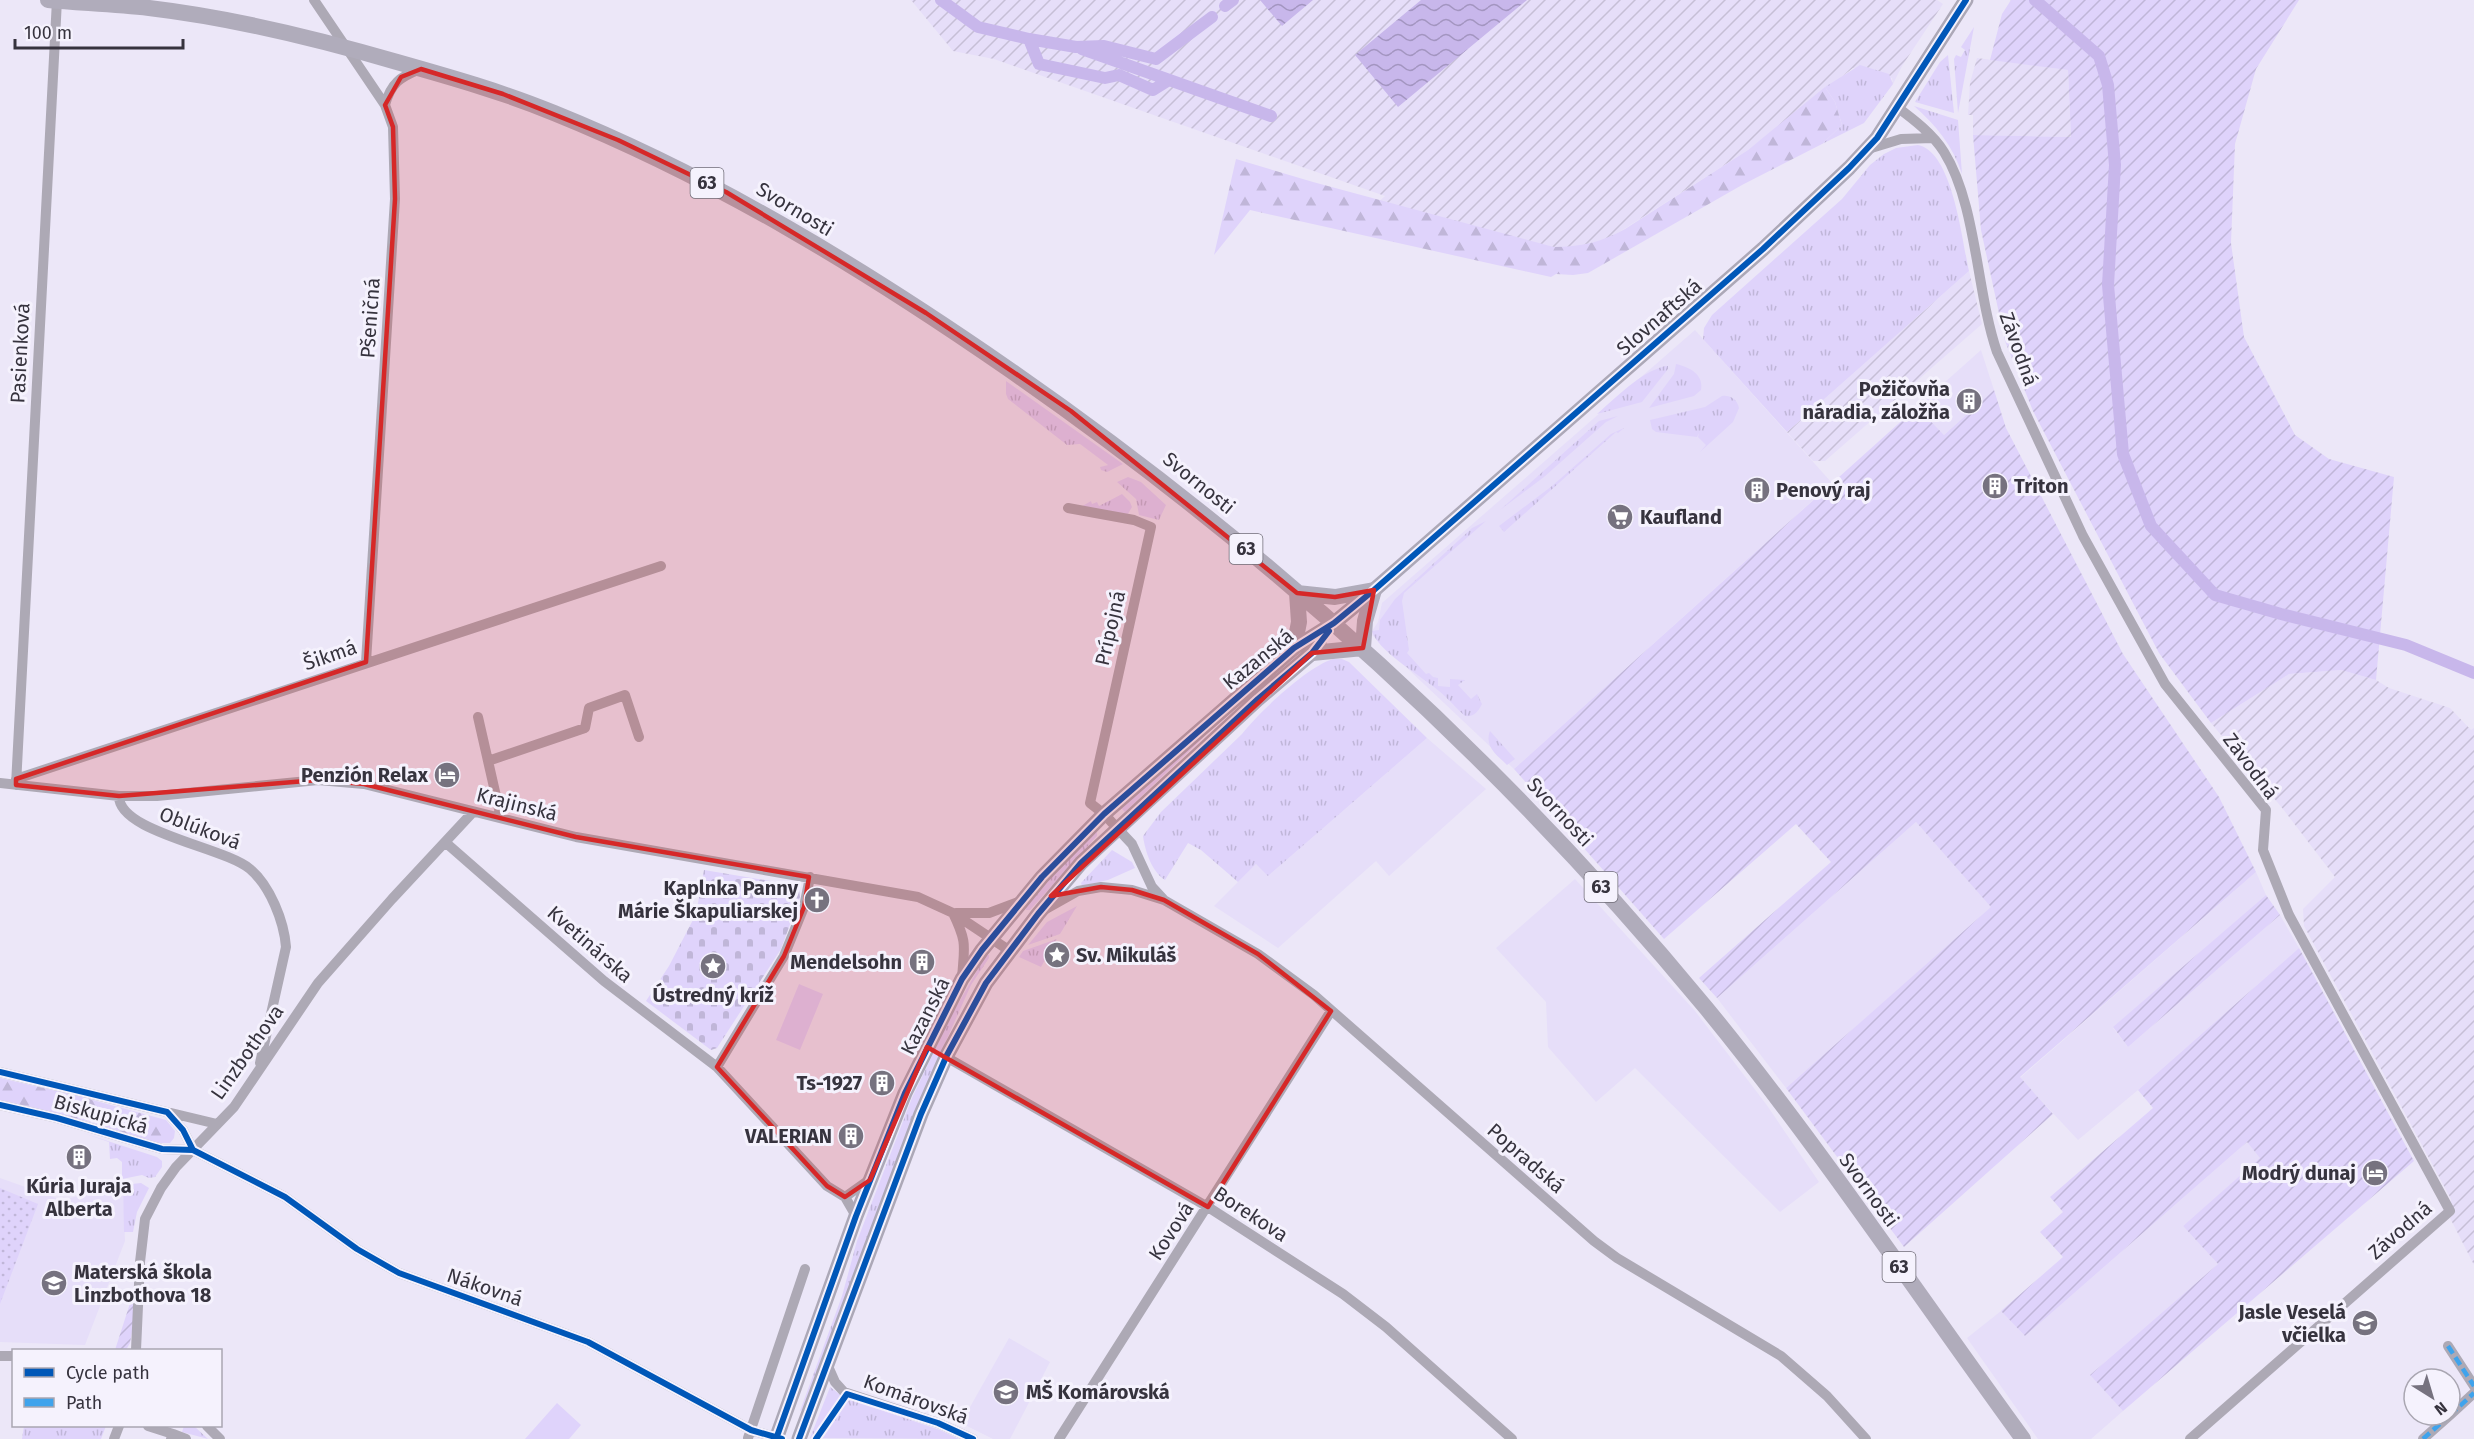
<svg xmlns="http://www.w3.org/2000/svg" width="2474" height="1439" font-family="'Fira Sans',sans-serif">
  <defs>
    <pattern id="industrial-furrows" width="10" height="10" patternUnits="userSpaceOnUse" patternTransform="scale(1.5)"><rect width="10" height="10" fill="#e6def9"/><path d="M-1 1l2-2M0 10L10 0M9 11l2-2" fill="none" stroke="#c6bfd6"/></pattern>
    <pattern id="grass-tufts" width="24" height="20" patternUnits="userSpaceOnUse" patternTransform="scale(1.5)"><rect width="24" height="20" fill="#dfd3fb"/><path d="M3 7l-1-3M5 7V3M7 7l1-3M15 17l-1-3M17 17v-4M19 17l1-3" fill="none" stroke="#c0b6d8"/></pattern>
    <pattern id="forest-firs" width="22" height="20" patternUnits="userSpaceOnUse" patternTransform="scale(1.5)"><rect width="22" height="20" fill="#dfd3fb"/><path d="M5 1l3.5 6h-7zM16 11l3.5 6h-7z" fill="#c0b6d8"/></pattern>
    <pattern id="cemetery-stones" width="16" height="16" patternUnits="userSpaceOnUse" patternTransform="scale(1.5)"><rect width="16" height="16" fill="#dfd3fb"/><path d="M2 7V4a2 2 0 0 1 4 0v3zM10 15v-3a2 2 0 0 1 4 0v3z" fill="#c0b6d8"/></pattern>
    <pattern id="park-dots" width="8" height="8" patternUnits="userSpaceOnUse" patternTransform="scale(1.5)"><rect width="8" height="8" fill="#dfd3fb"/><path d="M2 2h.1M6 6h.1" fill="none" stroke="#c0b6d8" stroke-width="1.8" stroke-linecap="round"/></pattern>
    <pattern id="garden-furrows" width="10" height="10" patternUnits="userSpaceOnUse" patternTransform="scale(1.5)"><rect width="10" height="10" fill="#dfd3fb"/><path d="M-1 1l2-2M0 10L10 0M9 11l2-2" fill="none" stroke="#c0b6d8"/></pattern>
    <pattern id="water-waves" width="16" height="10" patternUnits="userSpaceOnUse" patternTransform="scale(1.5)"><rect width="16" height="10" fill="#c8b7eb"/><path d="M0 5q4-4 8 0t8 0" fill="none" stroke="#a395c0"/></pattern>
  </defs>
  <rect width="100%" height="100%" fill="#ece7f8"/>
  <path fill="#e6def9" d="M1695,330L1832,483L1514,769L1372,635V631L1378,622L1382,603Z
    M1981,350L1994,390L1944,435L1917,407Z
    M1427,738L1486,789L1389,876L1376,861L1278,948L1214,906L1256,864L1269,875Z
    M1916,822L1992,907L1786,1088L1717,998Z
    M2256,872L2266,895L2113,1028L2128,1047L2280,915L2299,948L2138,1090L2078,1140L2020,1078Z
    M1575,879L1695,1011L1766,1104L1819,1182L1780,1212L1635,1068L1596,1102L1548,1047L1546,1002L1496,948Z
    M2247,1142L2261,1158L2183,1226L2218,1264L2090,1375L2123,1411L2091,1439H2038L1967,1338L2001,1311L2025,1336Z
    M0,1178L62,1200L123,1185L125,1241L85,1345L0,1342Z
    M1009,1338L1050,1362L1010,1439H993L961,1423Z"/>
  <path fill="url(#industrial-furrows)" d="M911,0H1937L1943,4L1902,66L1893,84L1892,78L1853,68L1748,150L1610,238L1576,247H1554L1374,206L1385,196L994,59L953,51Z
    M1977,58L2068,70L2071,137L1973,135V115H1968L1970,83Z
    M1969,271L1982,324L1825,461H1813L1787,432Z
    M2341,670L2376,680L2389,688L2450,708L2471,730L2474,728V1265L2450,1218L2451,1199L2304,926L2303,909L2335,877L2283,809L2211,723L2289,674Z"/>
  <path fill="url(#grass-tufts)" d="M1974,27L1958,113L1954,59L1956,55L1961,57L1965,50L1961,47Z
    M1948,55L1954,113L1915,102L1940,62Z
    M1860,65L1889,74L1893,84L1864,123L1822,144L1842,125L1835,102L1825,87Z
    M1914,106L1958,120L1962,174C1953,146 1936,125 1914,106Z
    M1918,145C1953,152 1962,241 1969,271L1787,432L1703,339L1704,328L1712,315L1842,199L1870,165L1884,154L1896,148Z
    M1676,364C1689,367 1704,374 1701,390L1694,396L1649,408L1674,374Z
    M1665,366H1668V369L1642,402L1597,414C1617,397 1639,373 1665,366Z
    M1006,381L1123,464L1107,472L1101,470L1100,467L1108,465L1080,444L1067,445L1008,399L1006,394Z
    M1722,396C1730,395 1737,399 1739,408L1733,422L1700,452L1706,445L1698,437L1699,433L1697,437L1656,432L1652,429L1650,420L1705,407Z
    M1618,416L1606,422L1544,477L1500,510L1599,421Z
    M1624,428L1618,433L1616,432L1504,532L1499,526L1552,486L1611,434Z
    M1128,477L1141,482L1166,505L1159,520L1139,515L1136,499L1117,482Z
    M1122,494L1130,502L1132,507L1128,514L1079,508L1091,501L1092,504L1097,502L1099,506Z
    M1486,521L1404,593L1402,601L1409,650L1407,653L1426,674L1429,673L1433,677L1438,678V686L1450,687V679L1465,680L1458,685L1471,699L1477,694L1482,704C1478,712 1474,717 1465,716C1454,706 1445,695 1434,687C1418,674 1377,650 1372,631L1379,630L1380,620L1395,599L1472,528Z
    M1333,659H1342L1349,662L1427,738L1268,876L1256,864L1238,882L1201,850L1188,843L1165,880C1152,872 1145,851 1143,836L1161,812L1242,734C1259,712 1307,667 1333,659Z
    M1490,731L1515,759L1507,765C1497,755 1484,747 1490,731Z
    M1204,737L1125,812L1121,808L1202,738Z
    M1097,832V836L1030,910H1026L1025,907L1078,846Z
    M1112,850L1132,862L1135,868L1108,880L1082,886L1081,883Z
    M1077,906L1060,934L1028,945L1047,922Z
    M1057,939L1041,967L1019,957L1023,951Z
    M986,955H989V958L971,985L946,1041L802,1410L800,1411L842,1296L857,1241L912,1098L950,1018Z
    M83,1133L157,1157L162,1161V1167L155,1177L149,1178L142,1175L122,1179V1162L117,1158L110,1159L109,1142Z
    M141,1183L149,1188L137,1212L133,1232H124L123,1185Z
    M830,1387L843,1397L940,1430L959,1439L810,1438Z
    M24,1426H106L101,1439H22Z
    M184,1426H194L208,1439L182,1432Z"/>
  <path fill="url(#forest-firs)" d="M1825,87L1835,102L1842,125L1822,144L1742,185L1588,273L1573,275L1556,274L1551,277L1250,210L1214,255L1236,159L1313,182L1554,247C1580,247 1602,242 1625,229L1748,150Z
    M0,1078L78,1096L166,1120L175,1131L174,1138L170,1143H158L87,1121L0,1100Z"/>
  <path fill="url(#cemetery-stones)" d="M704,870L795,885L799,890L800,897L781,949L717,1048L711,1050L646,1001L669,966L696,914Z"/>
  <path fill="url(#park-dots)" d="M0,1188L38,1204L0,1304Z"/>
  <path fill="url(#garden-furrows)" d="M2011,0H2299L2256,69L2235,144L2231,243L2244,337L2295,435L2329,459L2394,477L2376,680L2341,670L2289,674L2211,723L2159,653L2033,411L2005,341L1981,230L1973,135L2071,137L2068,70L1990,60L2002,14Z
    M1994,390L2006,428L2123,654L2219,797L2256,872L2020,1077L2053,1114L1904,1247L1786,1088L1991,907L1916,822L1717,998L1699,978L1831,862L1796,824L1664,939L1514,769L1917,407L1944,435Z
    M2266,895L2280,915L2128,1047L2113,1027Z
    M2299,948L2414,1161L2123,1411L2090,1375L2218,1264L2183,1226L2260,1158L2247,1142L2025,1336L2001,1311L2063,1257L2040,1232L2063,1212L2050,1197L2153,1108L2138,1090Z
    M133,1294V1326L130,1343L126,1350H115Z"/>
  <path fill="#dfd3fb" d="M799,984L823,994L800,1050L776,1040Z
    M557,1403L581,1425L569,1439H525Z"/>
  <path fill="url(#water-waves)" d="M1260,0H1313L1282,26Z
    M1421,0H1527L1398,107L1355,55Z"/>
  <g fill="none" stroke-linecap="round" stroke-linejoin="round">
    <path stroke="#c8b7eb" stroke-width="12" d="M941,0L978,27L1029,39L1076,47L1104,46L1156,59L1212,17
      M2035,0L2099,56L2108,85L2115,165L2108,285L2123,454L2151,526L2215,595L2281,614L2406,645L2474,673
      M1225,6L1233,0
      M1029,39L1039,64L1105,78L1119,75L1153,90L1169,80
      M1082,49L1271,116"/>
    <path stroke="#ada9b5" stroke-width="10" d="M314,0L385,105L393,127L395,199L366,662
      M385,105C391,83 400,77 420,69
      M1897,107C1913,119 1933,134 1944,152C1977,205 1976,291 1997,352L2083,536L2165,684L2266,810L2263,850L2289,915L2450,1211L2190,1439
      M1868,149L1901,139L1933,138
      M1068,508L1134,520L1151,527L1090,803L1104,814L1132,844L1152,887L1164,900
      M478,717L501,818
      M488,761L585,728L589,708L625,695L639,737
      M16,779L661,566
      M0,783L119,796H157L318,780L364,784L576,837L918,897L953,913L1010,951
      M16,785L57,0
      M119,796C118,832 224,847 250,869C270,886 284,921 286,947L260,1063
      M445,842L604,981L717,1067L827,1186L845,1197L856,1216
      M1046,909L1078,891L1101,887L1132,890L1164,900L1258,954L1314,995L1594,1241L1617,1258L1781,1356L1827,1396L1866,1439
      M953,913C968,944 964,946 962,979
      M956,913H989L1021,901
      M946,1057L1208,1207L1343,1294L1386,1327L1512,1439
      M717,1067L784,956L804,907L810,877
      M0,1072L217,1124
      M0,1105L57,1118L162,1149L193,1150L285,1197L357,1249L399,1273L588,1342L751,1430L781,1439
      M167,1112L183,1130L193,1150
      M845,1197L869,1180
      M2448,1346L2474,1386
      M136,1350L140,1262L145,1219L161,1188L176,1167L234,1107L318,983L392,899L473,812
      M0,1356H14
      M827,1364L835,1382L844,1392L938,1423L973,1439
      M2450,1415L2474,1393
      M148,1426L173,1434L171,1439
      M207,1426L220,1439
      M173,1434L186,1439
      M748,1438L805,1269
      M114,1439L119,1426
      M1059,1439L1331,1011
      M2423,1439L2450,1415"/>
    <path stroke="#aca8b7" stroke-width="15" d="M776,1439L856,1216L905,1093L962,979L982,950L1042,877L1104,814L1294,648L1334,623L1374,590L1763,249L1849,168L1877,138L1966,0
      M799,1439L921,1114L947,1055L986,983L1038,914L1081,863L1258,699L1312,653L1319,643"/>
    <path stroke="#b0acbb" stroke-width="16" d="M48,0C81,3 115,4 149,8C234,18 315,38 397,62C450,77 503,92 554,113C715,178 864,269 1007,368C1268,549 1504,763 1707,1009C1820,1147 1918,1295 2023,1439
      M1297,593L1335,597L1374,590L1365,621L1363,648
      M1294,648L1299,622L1297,593
      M1312,653L1363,648"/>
    <path stroke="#3fa3ec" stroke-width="4.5" stroke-dasharray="9 4.5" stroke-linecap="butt" d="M2448,1346L2474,1386
      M2450,1415L2474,1393
      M2423,1439L2450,1415"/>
    <defs>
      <path id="cycleway" d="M0,1072L167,1112L183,1130L193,1150
        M0,1105L57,1118L162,1149L193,1150L285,1197L357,1249L399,1273L588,1342L751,1430L782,1439
        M776,1439L856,1216L905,1093L962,979L982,950L1042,877L1104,814L1294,648L1334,623L1374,590L1763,249L1849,168L1877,138L1966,0
        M799,1439L921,1114L947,1055L986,983L1038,914L1081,863L1258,699L1312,653L1329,631
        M816,1439L847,1394L938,1423L973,1439"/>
    </defs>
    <use href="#cycleway" stroke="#f5f2fd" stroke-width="10"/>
    <use href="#cycleway" stroke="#0057b8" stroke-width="6"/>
  </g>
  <path fill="#d62828" fill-opacity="0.2" stroke="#d62828" stroke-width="4.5" stroke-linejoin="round" d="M421,69L503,94L618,140L726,192L926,313L1071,411L1297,593L1335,597L1374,590L1363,648L1312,653L1051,896L1101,887L1132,890L1164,900L1258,954L1331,1011L1208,1207L927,1047L870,1180L845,1197L827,1186L717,1067L784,956L804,907L809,877L576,837L364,784L318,780L119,796L16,785V779L366,662L395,199L393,127L385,105L401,77Z"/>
  <defs>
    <symbol id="building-disc" viewBox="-11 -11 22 22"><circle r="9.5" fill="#76727f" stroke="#f5f2fd"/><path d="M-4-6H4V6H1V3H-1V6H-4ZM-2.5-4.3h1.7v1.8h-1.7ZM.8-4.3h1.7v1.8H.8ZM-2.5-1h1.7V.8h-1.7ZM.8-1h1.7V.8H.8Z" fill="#fff"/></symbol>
    <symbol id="supermarket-disc" viewBox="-11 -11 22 22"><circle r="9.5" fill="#76727f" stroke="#f5f2fd"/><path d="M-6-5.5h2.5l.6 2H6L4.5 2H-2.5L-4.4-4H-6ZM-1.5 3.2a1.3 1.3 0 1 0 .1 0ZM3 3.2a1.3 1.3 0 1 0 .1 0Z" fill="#fff"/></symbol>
    <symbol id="hotel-disc" viewBox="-11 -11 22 22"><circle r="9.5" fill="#76727f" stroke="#f5f2fd"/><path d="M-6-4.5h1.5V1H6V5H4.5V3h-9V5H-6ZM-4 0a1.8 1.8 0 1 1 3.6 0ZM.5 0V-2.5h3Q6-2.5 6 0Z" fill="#fff"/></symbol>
    <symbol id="church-disc" viewBox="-11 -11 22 22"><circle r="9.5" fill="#76727f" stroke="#f5f2fd"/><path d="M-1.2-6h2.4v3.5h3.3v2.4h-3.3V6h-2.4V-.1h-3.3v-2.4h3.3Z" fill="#fff"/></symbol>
    <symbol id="sight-disc" viewBox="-11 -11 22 22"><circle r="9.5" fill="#76727f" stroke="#f5f2fd"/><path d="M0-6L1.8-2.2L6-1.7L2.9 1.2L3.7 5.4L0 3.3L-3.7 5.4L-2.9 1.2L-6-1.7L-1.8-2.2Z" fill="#fff"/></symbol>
    <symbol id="school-disc" viewBox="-11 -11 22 22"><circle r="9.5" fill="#76727f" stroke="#f5f2fd"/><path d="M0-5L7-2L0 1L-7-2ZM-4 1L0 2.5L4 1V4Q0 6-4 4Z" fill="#fff"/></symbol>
  </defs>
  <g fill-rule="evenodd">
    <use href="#building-disc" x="1954" y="386" width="30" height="30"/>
    <use href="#building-disc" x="1980" y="471" width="30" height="30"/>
    <use href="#building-disc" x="1742" y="475" width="30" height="30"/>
    <use href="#supermarket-disc" x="1605" y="502" width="30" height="30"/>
    <use href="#hotel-disc" x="432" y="760" width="30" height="30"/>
    <use href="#church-disc" x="802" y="885" width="30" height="30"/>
    <use href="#sight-disc" x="1042" y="940" width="30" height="30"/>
    <use href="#building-disc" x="907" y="947" width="30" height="30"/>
    <use href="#sight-disc" x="698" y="951" width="30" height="30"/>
    <use href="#building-disc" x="867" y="1068" width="30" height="30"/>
    <use href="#building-disc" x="836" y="1121" width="30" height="30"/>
    <use href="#building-disc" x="64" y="1142" width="30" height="30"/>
    <use href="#hotel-disc" x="2360" y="1158" width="30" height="30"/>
    <use href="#school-disc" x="39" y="1268" width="30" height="30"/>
    <use href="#school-disc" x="2350" y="1308" width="30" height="30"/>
    <use href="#school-disc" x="991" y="1377" width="30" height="30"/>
  </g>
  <g text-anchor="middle" stroke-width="6" stroke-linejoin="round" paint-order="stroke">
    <g fill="#f5f2fd" stroke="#6f6c77" stroke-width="1.5">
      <rect x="690.5" y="168" width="33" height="30" rx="4.5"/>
      <rect x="1229.5" y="534" width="33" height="30" rx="4.5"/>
      <rect x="1584.5" y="872" width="33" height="30" rx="4.5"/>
      <rect x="1882.5" y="1252" width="33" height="30" rx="4.5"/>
    </g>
    <g font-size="18" font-weight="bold" fill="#36333e">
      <text x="707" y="189">63</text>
      <text x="1246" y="555">63</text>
      <text x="1601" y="893">63</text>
      <text x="1899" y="1273">63</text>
    </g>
    <g font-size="20" fill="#36333e" stroke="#f5f2fd">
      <text transform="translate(795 209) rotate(31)" y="7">Svornosti</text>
      <text transform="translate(1659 317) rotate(-41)" y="7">Slovnaftská</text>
      <text transform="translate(370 318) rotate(-86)" y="7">Pšeničná</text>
      <text transform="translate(2019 349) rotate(70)" y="7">Závodná</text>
      <text transform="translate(20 353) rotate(-87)" y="7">Pasienková</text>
      <text transform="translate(1199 483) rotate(39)" y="7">Svornosti</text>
      <text transform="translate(1110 628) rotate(-77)" y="7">Prípojná</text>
      <text transform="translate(330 655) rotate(-19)" y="7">Šikmá</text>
      <text transform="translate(1258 659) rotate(-39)" y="7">Kazanská</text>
      <text transform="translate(2251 766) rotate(53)" y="7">Závodná</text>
      <text transform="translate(517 804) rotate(14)" y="7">Krajinská</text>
      <text transform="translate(1560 812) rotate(47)" y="7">Svornosti</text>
      <text transform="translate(200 828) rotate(21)" y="7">Oblúková</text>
      <text transform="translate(590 944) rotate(41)" y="7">Kvetinárska</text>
      <text transform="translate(925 1016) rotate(-63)" y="7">Kazanská</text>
      <text transform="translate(247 1052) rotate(-55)" y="7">Linzbothova</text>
      <text transform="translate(101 1114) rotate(16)" y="7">Biskupická</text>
      <text transform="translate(1526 1158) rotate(41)" y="7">Popradská</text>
      <text transform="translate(1869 1190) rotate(54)" y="7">Svornosti</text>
      <text transform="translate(1251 1214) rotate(33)" y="7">Borekova</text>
      <text transform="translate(2400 1230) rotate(-41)" y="7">Závodná</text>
      <text transform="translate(1171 1231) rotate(-57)" y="7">Kovová</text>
      <text transform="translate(485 1287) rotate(19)" y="7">Nákovná</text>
      <text transform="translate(916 1399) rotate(20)" y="7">Komárovská</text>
    </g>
    <g font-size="20" font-weight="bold" fill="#36333e" stroke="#f5f2fd" text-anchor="end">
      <text x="1950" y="396">Požičovňa<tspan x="1950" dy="23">náradia, záložňa</tspan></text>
      <text x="2014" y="493" text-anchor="start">Triton</text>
      <text x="1776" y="497" text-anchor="start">Penový raj</text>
      <text x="1640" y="524" text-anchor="start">Kaufland</text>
      <text x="428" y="782">Penzión Relax</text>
      <text x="798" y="895">Kaplnka Panny<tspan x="798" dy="23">Márie Škapuliarskej</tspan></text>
      <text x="1076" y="962" text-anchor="start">Sv. Mikuláš</text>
      <text x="902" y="969">Mendelsohn</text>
      <text x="713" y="1002" text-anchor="middle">Ústredný kríž</text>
      <text x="862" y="1090">Ts-1927</text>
      <text x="832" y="1143">VALERIAN</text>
      <text x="2356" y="1180">Modrý dunaj</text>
      <text x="79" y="1193" text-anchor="middle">Kúria Juraja<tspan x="79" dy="23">Alberta</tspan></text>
      <text x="74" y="1279" text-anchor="start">Materská škola<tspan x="74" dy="23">Linzbothova 18</tspan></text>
      <text x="2346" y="1319">Jasle Veselá<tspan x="2346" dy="23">včielka</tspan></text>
      <text x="1026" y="1399" text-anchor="start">MŠ Komárovská</text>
    </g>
  </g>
  <rect x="12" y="1349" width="210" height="78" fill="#f5f2fd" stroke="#a9a6b1" stroke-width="1.5"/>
  <rect x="24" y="1368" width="30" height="9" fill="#0057b8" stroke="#a9a6b1" stroke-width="1.5"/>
  <text x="66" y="1379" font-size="18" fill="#36333e">Cycle path</text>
  <rect x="24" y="1398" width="30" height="9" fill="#3fa3ec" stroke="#a9a6b1" stroke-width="1.5"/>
  <text x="66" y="1409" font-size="18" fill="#36333e">Path</text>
  <g transform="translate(2432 1397) rotate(143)"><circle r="28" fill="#f5f2fd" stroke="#a9a6b1" stroke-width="1.5"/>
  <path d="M0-4.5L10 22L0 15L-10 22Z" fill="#76727f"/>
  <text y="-9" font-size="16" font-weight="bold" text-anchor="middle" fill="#36333e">N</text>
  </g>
  <path d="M15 39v9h168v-9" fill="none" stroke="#36333e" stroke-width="3"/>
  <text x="24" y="39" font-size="18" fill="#36333e" stroke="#f5f2fd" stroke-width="4.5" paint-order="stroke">100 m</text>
</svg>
